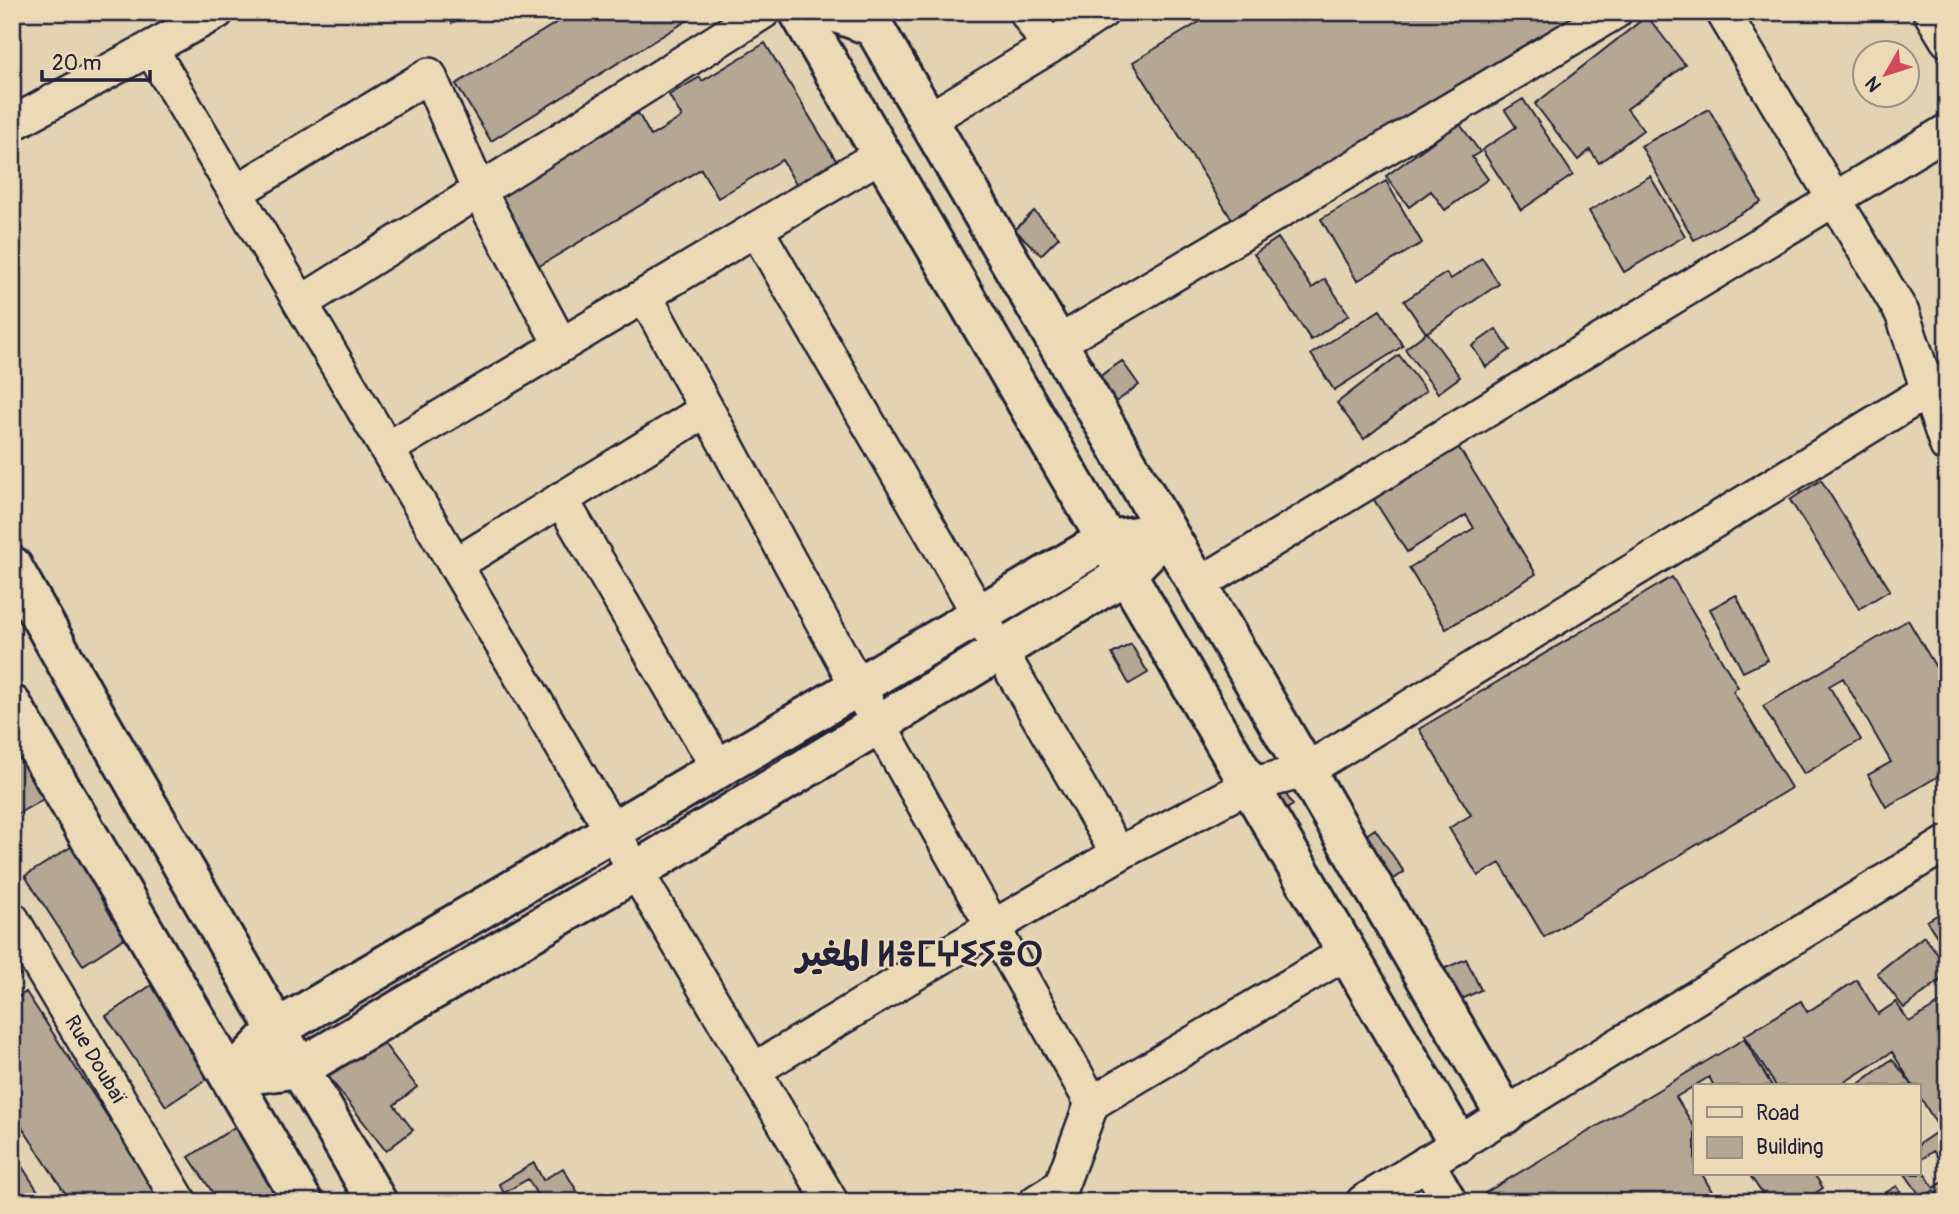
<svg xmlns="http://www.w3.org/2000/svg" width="1959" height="1214" font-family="Pangolin,'Playpen Sans Arabic','Noto Sans Tifinagh',sans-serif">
  <rect width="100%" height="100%" fill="#e4d3b2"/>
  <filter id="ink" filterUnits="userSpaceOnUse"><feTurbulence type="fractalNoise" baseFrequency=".0143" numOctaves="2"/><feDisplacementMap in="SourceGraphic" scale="14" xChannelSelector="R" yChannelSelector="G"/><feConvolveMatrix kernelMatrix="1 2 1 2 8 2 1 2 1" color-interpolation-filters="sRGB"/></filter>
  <g filter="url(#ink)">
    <path fill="#b5a794" stroke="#22223b" stroke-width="2" d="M446,12H469L452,23Z
      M574,12H701L491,141L456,84Z
      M931,12H947L937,20Z
      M955,12H974L962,21Z
      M1216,12H1593L1234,223L1133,62Z
      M1647,16L1685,65L1627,109L1643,130L1599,163L1590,150L1578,160L1535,104Z
      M765,43L837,162L797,186L782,160L718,198L701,169L536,268L494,200L638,113L651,136L682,117L669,95L700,77L702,81Z
      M1523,99L1573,175L1521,210L1482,150L1516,127L1505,110Z
      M1709,109L1761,202L1694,240L1641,146Z
      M1459,123L1480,152L1472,157L1488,179L1445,210L1431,191L1409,207L1386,176Z
      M1650,176L1685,236L1624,272L1589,211Z
      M1386,181L1422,243L1357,281L1321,219Z
      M1034,211L1059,237L1041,255L1015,230Z
      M1278,238L1312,288L1325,279L1349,315L1311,340L1254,254Z
      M1482,258L1499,284L1426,333L1404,301L1446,273L1451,279Z
      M1380,310L1403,346L1334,390L1311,354Z
      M1496,329L1510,350L1486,367L1472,346Z
      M1427,332L1460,377L1438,393L1405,349Z
      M1399,355L1426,391L1364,439L1337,403Z
      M1122,361L1139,385L1113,404L1096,379Z
      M1456,443L1536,574L1446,629L1409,568L1474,528L1466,515L1407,552L1371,495Z
      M1821,480L1890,590L1859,609L1790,500Z
      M1672,577L1738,687L1733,691L1791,788L1544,937L1500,863L1478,876L1449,828L1471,815L1419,729Z
      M1736,595L1768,660L1743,672L1710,609Z
      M1908,620L1947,686V771L1886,807L1868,775L1891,762L1843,678L1829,686L1861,740L1804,774L1763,706Z
      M1131,644L1148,673L1129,684L1112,654Z
      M12,735L47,797L12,817Z
      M1277,781L1293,805L1281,813L1264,790Z
      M1375,829L1404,872L1391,881L1362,838Z
      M77,843L135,931L83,965L25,876Z
      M1947,909V952L1927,921Z
      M1924,936L1947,966V975L1904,1008L1877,973Z
      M1466,959L1481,990L1456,1002L1441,970Z
      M12,963L20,975L12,980Z
      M1857,980L1878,1014L1896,1002L1909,1022L1947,999V1119L1937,1125L1919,1095V1086H1913L1892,1052L1840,1085L1841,1086H1776L1744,1036L1801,1001L1807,1012Z
      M156,982L216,1073L166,1106L106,1016Z
      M26,992L159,1195L148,1202H71L12,1112V1001Z
      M1744,1039L1772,1086H1714L1709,1077L1676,1097L1695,1128V1174H1702L1718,1202H1644L1640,1196L1630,1202H1604L1600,1195L1589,1202H1470Z
      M347,1041L360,1058L382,1041L417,1087L394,1105L413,1130L386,1151L318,1063Z
      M1892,1059L1913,1086H1856Z
      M241,1123L294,1202H219L189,1157Z
      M1947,1125V1169L1933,1151L1919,1161V1144Z
      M12,1151L45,1202H12Z
      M534,1163L543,1180L563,1168L580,1196L570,1202H541L528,1179L504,1193L499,1184Z
      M1919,1165L1934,1188L1947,1179V1202H1943L1934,1190L1922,1198L1905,1174H1919Z
      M1749,1174H1814L1823,1188L1802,1202H1768Z
      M1897,1186L1906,1202H1876L1874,1199Z"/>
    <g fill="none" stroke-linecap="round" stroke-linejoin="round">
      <defs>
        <g id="street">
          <path d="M1026,12L1049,47"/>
          <path d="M1723,12L1902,313L1947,446"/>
          <path d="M1930,12L1947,40"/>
          <path d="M151,49L831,1202"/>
          <path d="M928,120L1049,47L1102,12"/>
          <path d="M12,124L217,12"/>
          <path d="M236,192L429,75L479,191L561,345"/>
          <path d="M756,229L1118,854"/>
          <path d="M645,296L858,687L1092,1103L1347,952"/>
          <path d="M301,303L763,12"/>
          <path d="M1058,343L1615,12"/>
          <path d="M387,449L882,154"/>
          <path d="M561,499L719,769"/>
          <path d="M455,565L706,410"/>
          <path d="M1198,585L1947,131"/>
          <path id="s1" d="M12,919L180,1202"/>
          <path d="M754,1070L947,954L1118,854L1250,785L1305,771L1947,379"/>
          <path d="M1427,1162L1450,1202"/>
          <path d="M1036,1202L1061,1186L1092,1103"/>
          <path d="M1363,1202L1947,843"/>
        </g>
        <path id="secondary" d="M799,12L1458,1143
          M834,12L874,27L1505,1114
          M1167,532L1126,574L636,871L300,1068L231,1077L277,1029L1106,540Z
          M12,566L99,721L377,1202
          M12,705L303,1202"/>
      </defs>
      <use href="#street" stroke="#22223b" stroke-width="38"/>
      <use href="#secondary" stroke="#22223b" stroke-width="44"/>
      <use href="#street" stroke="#ecdab7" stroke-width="33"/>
      <use href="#secondary" stroke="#ecdab7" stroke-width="38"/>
    </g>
  </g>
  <g text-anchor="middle" stroke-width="5" stroke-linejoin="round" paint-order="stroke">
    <g font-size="21" fill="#22223b" stroke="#ecdab7">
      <text dy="7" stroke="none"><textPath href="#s1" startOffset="164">Rue Doubaï</textPath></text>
    </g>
    <g font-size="35" font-weight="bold" fill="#22223b" stroke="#ecdab7">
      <text x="920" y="966">المغير ⵍⴻⵎⵖⵉⵢⴻⵔ</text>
    </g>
  </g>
  <rect width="1959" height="1214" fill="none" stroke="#ecdab7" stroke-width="42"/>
  <rect x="21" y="21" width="1917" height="1172" fill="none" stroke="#22223b" stroke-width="2.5" filter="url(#ink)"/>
  <rect x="1693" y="1084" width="228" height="91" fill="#ecdab7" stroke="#9b9085" stroke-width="2"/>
  <rect x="1707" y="1107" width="35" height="10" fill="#ecdab7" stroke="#9b9085" stroke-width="2"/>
  <text x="1756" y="1120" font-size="21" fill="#22223b">Road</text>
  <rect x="1707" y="1137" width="35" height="21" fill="#b5a794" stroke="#9b9085" stroke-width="2"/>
  <text x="1756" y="1154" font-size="21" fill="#22223b">Building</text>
  <g transform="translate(1886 74) rotate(231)"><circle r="33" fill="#ecdab7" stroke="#9b9085" stroke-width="2"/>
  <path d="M0-5L12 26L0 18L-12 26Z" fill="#d1495b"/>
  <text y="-10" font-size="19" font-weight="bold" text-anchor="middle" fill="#22223b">N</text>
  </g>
  <path d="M42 70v10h108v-10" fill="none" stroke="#22223b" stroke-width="3.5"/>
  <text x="52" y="70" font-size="21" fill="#22223b" stroke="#ecdab7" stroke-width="5" paint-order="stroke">20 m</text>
</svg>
